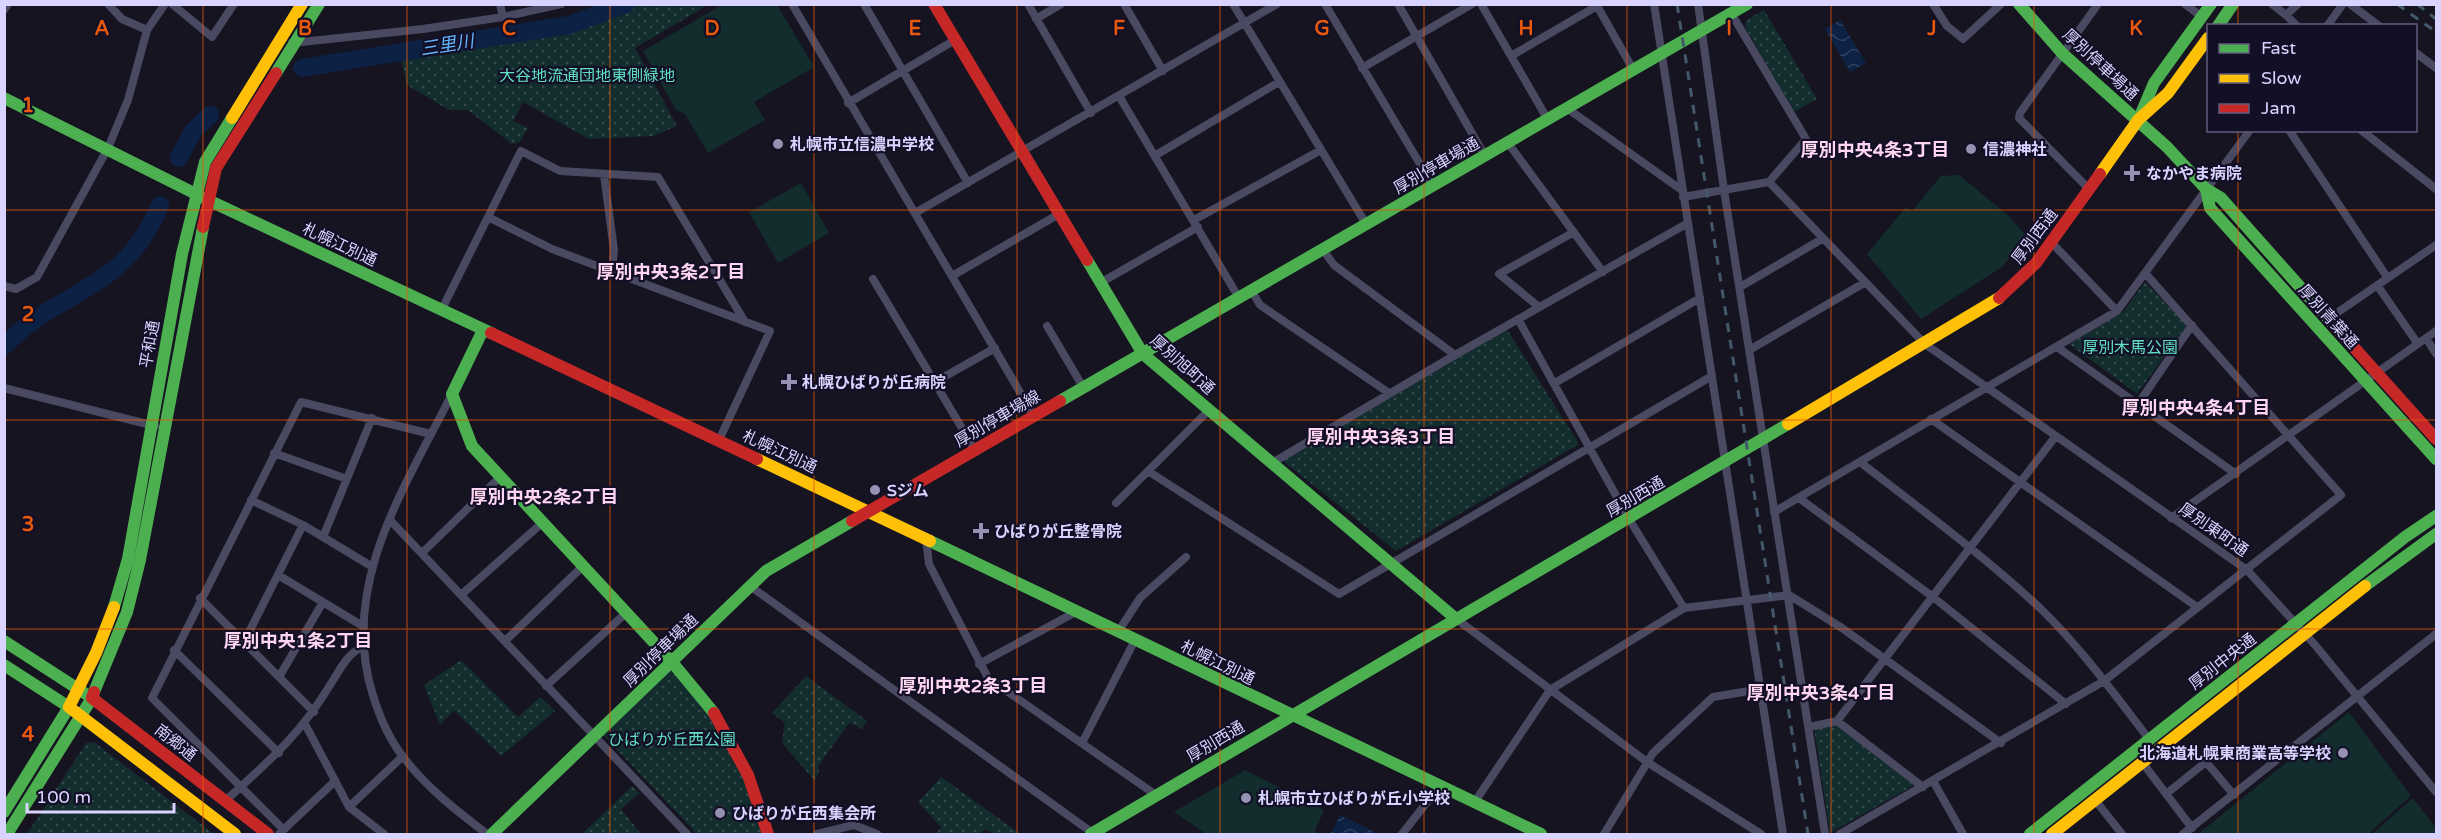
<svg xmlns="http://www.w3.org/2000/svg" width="2441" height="839" font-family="'Varela Round','Noto Sans JP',sans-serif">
  <defs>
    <pattern id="grass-dots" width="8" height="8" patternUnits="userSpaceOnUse" patternTransform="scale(1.5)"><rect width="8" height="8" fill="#132c2d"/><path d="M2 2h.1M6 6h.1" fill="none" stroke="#354a4c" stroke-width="1.8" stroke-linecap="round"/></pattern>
    <pattern id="water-waves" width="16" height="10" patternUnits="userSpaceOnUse" patternTransform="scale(1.5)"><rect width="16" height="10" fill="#0d2144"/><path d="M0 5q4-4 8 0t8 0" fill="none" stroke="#304060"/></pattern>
  </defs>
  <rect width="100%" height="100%" fill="#161421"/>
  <path fill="url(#grass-dots)" d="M636,5H708L635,48L677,126L653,136L589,139L523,102L513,121L528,128L520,142L512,144L468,110H449L407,85L400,56L614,13Z
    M1764,10L1817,99L1794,112L1745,27L1746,20Z
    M2145,282L2187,325L2137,394L2069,344L2123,312Z
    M1506,328L1579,444L1396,551L1283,461Z
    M461,660L518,717L540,697L555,711L501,756L454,710L440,725L424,685Z
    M670,670L696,694L734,749L764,834H697L603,735Z
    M806,676L867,721L862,729L850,722L818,766L819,771L815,781L782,743L785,723L772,713Z
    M1835,725L1916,784L1830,833L1814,729Z
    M94,742L214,834H27L86,743Z
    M941,777L1019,833L996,834L985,829L980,834H936L941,827L918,802Z
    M632,786L640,793L621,809L641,834H582Z"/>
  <path fill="#132c2d" d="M722,5H777L814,67L754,102L765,120L708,153L685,114L676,110L643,51Z
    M1959,175L2010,217L2027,237L2002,267L1921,319L1867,254L1906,207L1912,211L1941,176Z
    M801,183L829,233L778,263L749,212Z
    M2349,712L2411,796L2368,834H2198Z
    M1245,770L1324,810L1315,831L1319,834H1206L1174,812Z
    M2413,798L2436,828V834H2372Z"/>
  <path fill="url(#water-waves)" d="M1840,20L1866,63L1850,72L1825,29Z
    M1340,815L1379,834L1331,833Z"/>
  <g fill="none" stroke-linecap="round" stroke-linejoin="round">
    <path stroke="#0d2144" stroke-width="18" d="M302,68L569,25L626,4
      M179,158L193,131L210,115
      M4,346C61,287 124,293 160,205"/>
    <path stroke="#4a4962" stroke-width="8" d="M108,4L122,19L147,30
      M172,4L212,37L234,4
      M500,4L503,17
      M792,4L1034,416
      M864,4L968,183
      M1028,4L1091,113
      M1124,4L1163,71
      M1233,4L1366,224
      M1325,4L1433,186
      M1398,4L1485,156
      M1481,4L1548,120
      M1596,4L1634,71
      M1654,4L1783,834
      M1698,4L1724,190L1825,834
      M1933,4L1947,26L1963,39L2001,4
      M2185,4L2202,17
      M2272,4L2286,15L2298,4
      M2350,4L2379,26
      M4,10L8,4
      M1731,13L1806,139L1769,182
      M2286,15L2297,26
      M1036,19L1061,4
      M2327,26L2343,4
      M292,43L423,29L503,17L561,4
      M2416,53L2436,68
      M1511,56L1597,6
      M1362,68L1472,4
      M1119,96L1239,298
      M848,103L955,40
      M1568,109L1683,191
      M2289,130L2387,277
      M2361,130L2436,189
      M1508,143L1603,272
      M1156,155L1279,82
      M604,175L614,250L612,273
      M2089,189L2019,118L2020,113L2098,4
      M1683,197L1769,182L1925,344L2247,570L2315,645L2436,792
      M915,213L1277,4
      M488,217L552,249L770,331L719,440
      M1194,220L1321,150
      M2051,242L2117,311
      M1323,250L1334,265L1455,355
      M952,276L1059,214
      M873,279L975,450
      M1100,283L1198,227
      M2377,285L2418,344
      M4,286L16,289L37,277L108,148L128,100L147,30L165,4
      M1740,287L1822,239
      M1251,290L1260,305L1389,393
      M1539,307L1499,274L1574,232
      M442,309L521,151L560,171L658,177L745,322
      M1518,319L1629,519L1684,608
      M2328,319L2436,245
      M1047,326L1083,387
      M2426,338L2436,354
      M2057,347L2236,474
      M1751,349L1864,283
      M935,382L995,348
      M1555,383L1700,298
      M4,388L155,426
      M452,394C404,488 340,585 372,692C379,716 388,738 404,758C427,788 457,811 487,834
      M2138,404L2192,325
      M1931,419L2197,607
      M274,453L347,479
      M1860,462C1922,510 1984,556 2041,609C2081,648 2115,695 2149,739
      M1272,463L1455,355L1688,223
      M1148,471L1339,594L1712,376
      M1799,498L1933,597L2066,704
      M251,500L303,525L371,566
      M1116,503L1209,410
      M1774,512L2117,311L2250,130
      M2171,518L2436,331
      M390,520L687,834
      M323,537L372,418
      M926,539L929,564L988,678L1156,795
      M422,553L499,478
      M278,575L361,625
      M750,586L1094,834
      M461,595L542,523
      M200,598L314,712
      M1455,618L1647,762L1761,834
      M1118,632L1140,598L1186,557
      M505,641L582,567
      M244,642L303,525
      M174,650L279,753
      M979,664L1074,613
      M279,677L323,602
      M546,686L626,613
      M1837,721L1923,787
      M305,724L349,807L384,834
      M1809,727L1837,721L2055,437
      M1082,743L1135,640
      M2142,762L2192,828
      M1933,781L1963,834
      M2166,794L2206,762L2234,795
      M2095,800L2122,834
      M225,801C268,762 300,735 330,685C340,670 346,655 362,647
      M1474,803L1550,690L1684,608L1789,595L1842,628L2001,743
      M349,807L403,756
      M283,829L152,698L301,402L431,434
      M279,834L334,782
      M817,834L854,825L877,834
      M1402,834L1439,787
      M1604,834L1653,753L1713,697L1761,689
      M1840,834L2104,681L2341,495L2145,273
      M2183,834L2436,634"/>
    <path stroke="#4caf50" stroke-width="12" d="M2019,4L2063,54L2167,147L2206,189L2221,198L2333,324
      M2218,26L2233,4
      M276,73L319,4
      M4,98L210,201L491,333
      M2140,116L2154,83L2211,4
      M2206,189L2210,208L2436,459
      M1087,260L1143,354L1455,618
      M483,330L452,394L472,446L672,662L714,713
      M1060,401L1747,4
      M930,541L1541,834
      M2365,586L2436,534
      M114,607L128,559L182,254L205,162L232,118
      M4,641L92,698L7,834
      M4,665L69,707L4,812
      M94,692L127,612L140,560L203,227
      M492,834L766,571L852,521
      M1091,834L1788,424
      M2030,834L2405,537L2436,516"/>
    <path stroke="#ffc107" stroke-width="12" d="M232,118L302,4
      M2100,174L2138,120L2168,93L2208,38
      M1788,424L1999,298
      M757,459L930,541
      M114,607L96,653L69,707L235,834
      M2052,834L2365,586"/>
    <path stroke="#c62828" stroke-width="12" d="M934,4L1087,260
      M203,227L216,168L276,73
      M1999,298L2036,263L2100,174
      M2333,324L2436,439
      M491,333L757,459
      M852,521L1060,401
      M94,692L92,698L268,834
      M714,713L748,775L768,834"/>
    <path stroke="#43596b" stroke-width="3" stroke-dasharray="9 8" stroke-linecap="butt" d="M1677,4L1808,834
      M2397,4L2436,32
      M2417,4L2436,19"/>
  </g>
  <path fill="none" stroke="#e8590c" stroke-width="1.5" stroke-opacity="0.55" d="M203,4V834M407,4V834M610,4V834M814,4V834M1017,4V834M1220,4V834M1424,4V834M1627,4V834M1831,4V834M2034,4V834M2238,4V26M2238,130V834M4,210H2436M4,420H2436M4,629H2436"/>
  <g fill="#9591b1" stroke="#130f26" stroke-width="2">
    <circle cx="778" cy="144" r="6"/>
    <circle cx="1971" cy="149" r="6"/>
    <path d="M2129 164h6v6h6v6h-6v6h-6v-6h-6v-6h6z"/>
    <path d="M786 373h6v6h6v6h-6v6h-6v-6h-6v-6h6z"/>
    <circle cx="875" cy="490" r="6"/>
    <path d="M978 522h6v6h6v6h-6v6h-6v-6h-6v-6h6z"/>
    <circle cx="2343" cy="753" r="6"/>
    <circle cx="1246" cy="798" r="6"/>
    <circle cx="720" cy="813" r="6"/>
  </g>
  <g text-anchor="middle" stroke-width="4.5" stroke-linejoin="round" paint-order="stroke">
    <g font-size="16" fill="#d9d4ff" stroke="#130f26">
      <text transform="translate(2101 64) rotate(43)" y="6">厚別停車場通</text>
      <text transform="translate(1436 165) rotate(-30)" y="6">厚別停車場通</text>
      <text transform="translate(2034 236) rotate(-53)" y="6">厚別西通</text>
      <text transform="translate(340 244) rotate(25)" y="6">札幌江別通</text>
      <text transform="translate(2329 316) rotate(48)" y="6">厚別青葉通</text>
      <text transform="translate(149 344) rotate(-80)" y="6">平和通</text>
      <text transform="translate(1183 364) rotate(42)" y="6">厚別旭町通</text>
      <text transform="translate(997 418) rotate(-30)" y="6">厚別停車場線</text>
      <text transform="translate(780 451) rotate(25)" y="6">札幌江別通</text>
      <text transform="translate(1635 496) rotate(-30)" y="6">厚別西通</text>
      <text transform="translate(2214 529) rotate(35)" y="6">厚別東町通</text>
      <text transform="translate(660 650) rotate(-44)" y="6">厚別停車場通</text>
      <text transform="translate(2222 661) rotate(-38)" y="6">厚別中央通</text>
      <text transform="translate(1218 662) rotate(26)" y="6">札幌江別通</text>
      <text transform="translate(1215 741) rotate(-31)" y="6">厚別西通</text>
      <text transform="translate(176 742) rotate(38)" y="6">南郷通</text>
    </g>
    <g font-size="16" fill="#5fe0c0" stroke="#130f26">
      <text x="587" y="81">大谷地流通団地東側緑地</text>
      <text x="2130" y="353">厚別木馬公園</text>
      <text x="672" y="745">ひばりが丘西公園</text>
    </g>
    <g font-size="16" font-weight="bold" fill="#d9d4ff" stroke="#130f26" text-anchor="start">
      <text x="790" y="150">札幌市立信濃中学校</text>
      <text x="1983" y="155">信濃神社</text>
      <text x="2146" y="179">なかやま病院</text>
      <text x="802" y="388">札幌ひばりが丘病院</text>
      <text x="887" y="496">Sジム</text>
      <text x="994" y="537">ひばりが丘整骨院</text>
      <text x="2331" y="759" text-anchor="end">北海道札幌東商業高等学校</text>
      <text x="1258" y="804">札幌市立ひばりが丘小学校</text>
      <text x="732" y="819">ひばりが丘西集会所</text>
    </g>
    <g font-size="18" font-style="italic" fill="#62b6ff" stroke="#130f26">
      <text transform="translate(447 45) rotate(-9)" y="6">三里川</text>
    </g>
    <g font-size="18" font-weight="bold" fill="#ffd6f0" stroke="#130f26">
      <text x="1875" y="156">厚別中央4条3丁目</text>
      <text x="671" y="278">厚別中央3条2丁目</text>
      <text x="2196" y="414">厚別中央4条4丁目</text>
      <text x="1381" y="443">厚別中央3条3丁目</text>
      <text x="544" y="503">厚別中央2条2丁目</text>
      <text x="298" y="647">厚別中央1条2丁目</text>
      <text x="973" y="692">厚別中央2条3丁目</text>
      <text x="1821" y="699">厚別中央3条4丁目</text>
    </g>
  </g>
  <g font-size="20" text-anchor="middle" font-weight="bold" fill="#e8590c" stroke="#130f26" stroke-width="4.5" stroke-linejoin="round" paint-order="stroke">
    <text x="102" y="35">A</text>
    <text x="305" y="35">B</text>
    <text x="509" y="35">C</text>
    <text x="712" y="35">D</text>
    <text x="915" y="35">E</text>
    <text x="1119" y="35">F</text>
    <text x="1322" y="35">G</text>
    <text x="1526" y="35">H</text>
    <text x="1729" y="35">I</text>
    <text x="1932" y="35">J</text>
    <text x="2136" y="35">K</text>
    <text x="28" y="112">1</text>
    <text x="28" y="321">2</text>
    <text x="28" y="531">3</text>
    <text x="28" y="741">4</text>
  </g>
  <rect width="2441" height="839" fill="none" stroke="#d9d4ff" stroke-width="12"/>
  <rect x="2207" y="24" width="210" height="108" fill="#130f26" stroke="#625e7d" stroke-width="1.5"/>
  <rect x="2219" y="44" width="30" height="9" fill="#4caf50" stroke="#625e7d" stroke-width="1.5"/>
  <text x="2261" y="54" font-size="18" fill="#d9d4ff">Fast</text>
  <rect x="2219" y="74" width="30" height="9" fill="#ffc107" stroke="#625e7d" stroke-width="1.5"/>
  <text x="2261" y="84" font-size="18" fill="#d9d4ff">Slow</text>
  <rect x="2219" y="104" width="30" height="9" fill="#c62828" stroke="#625e7d" stroke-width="1.5"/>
  <text x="2261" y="114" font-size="18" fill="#d9d4ff">Jam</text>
  <path d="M27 803v9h147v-9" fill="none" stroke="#d9d4ff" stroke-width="3"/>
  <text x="36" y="803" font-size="18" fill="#d9d4ff" stroke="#130f26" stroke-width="4.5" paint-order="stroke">100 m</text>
</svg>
